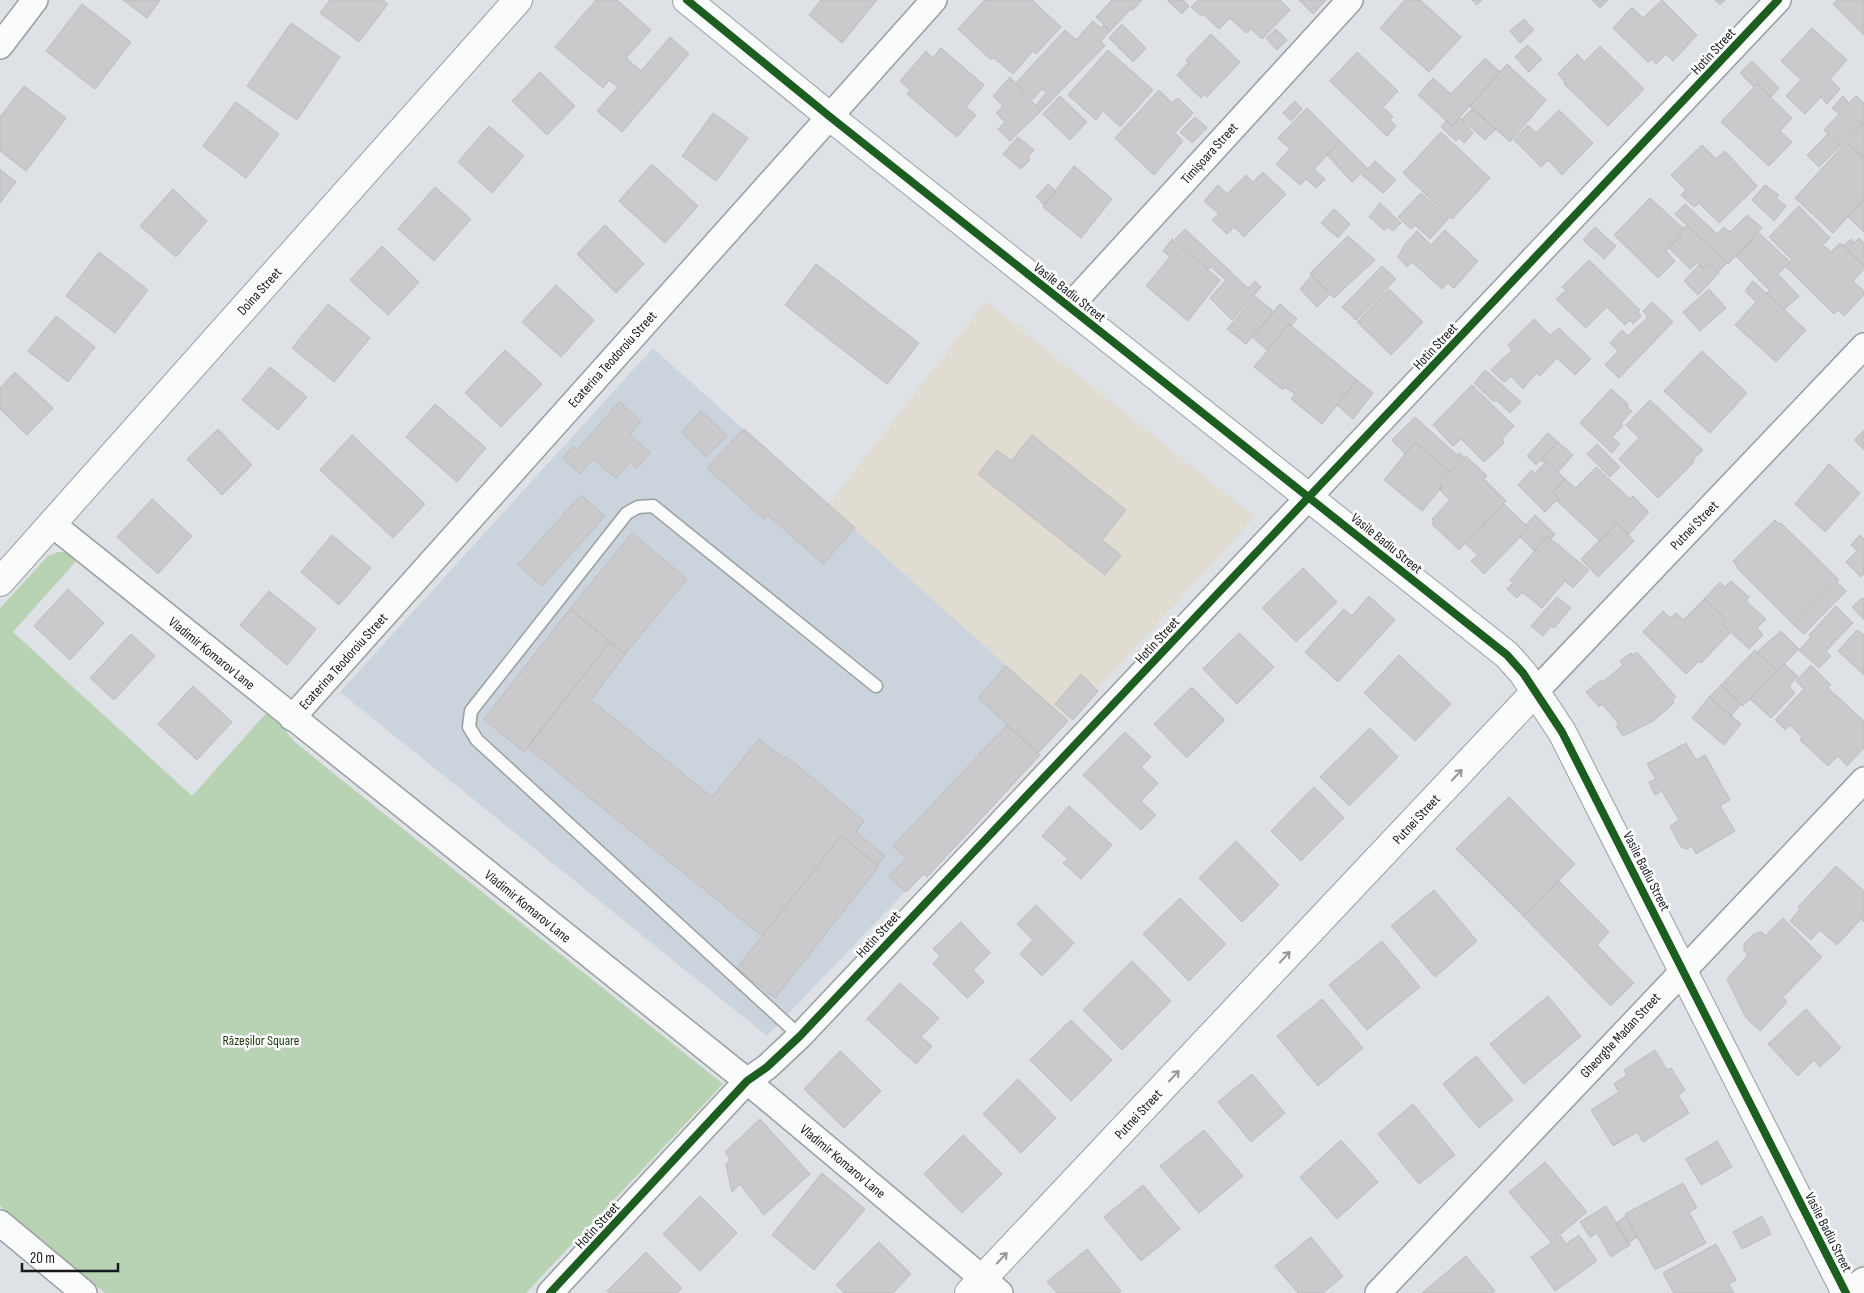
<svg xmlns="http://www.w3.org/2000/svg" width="1864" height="1293" font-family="'Sofia Sans Condensed',sans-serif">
  <rect width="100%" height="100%" fill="#dee2e6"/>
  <path fill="#cbd4dc" d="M653,348L1068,721L767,1036L340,692Z"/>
  <path fill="#e0dcd2" d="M986,301L1255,517L1068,721L828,505Z"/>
  <path fill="#b8d3b3" d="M58,552H64L79,558L13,632L192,796L268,711L295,742L333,773L723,1084L526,1293H105L0,1206V608L48,556Z"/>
  <path fill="#cac9cb" stroke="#bcbcbe" d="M123,0H160L147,18Z
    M330,0H382L388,4L359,42L320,13Z
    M596,0H617L651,30L626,58L641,71L670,37L689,54L622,132L597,111L618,87L609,80L603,88L555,47Z
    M821,0H877L842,43L809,15Z
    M985,0H1032L1061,27L1036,54L1033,51L1013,74L994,58L990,59L958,29Z
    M1112,0H1142L1133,10L1131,9L1110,31L1096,17Z
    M1167,0H1183L1189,6L1182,14Z
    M1198,0H1280L1290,10L1262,39L1251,29L1246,33L1230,18L1219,29L1203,14L1201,16L1191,7Z
    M1299,0H1326L1313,14Z
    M1405,0H1420L1461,37L1429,72L1380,28Z
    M1472,0H1482L1477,5Z
    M1592,0H1608L1600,8Z
    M1662,0L1697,35L1673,61L1666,54L1656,64L1652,59L1648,62L1613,28L1632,7L1643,18Z
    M1715,0H1725L1720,5Z
    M1837,0H1864V35L1833,4Z
    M82,4L131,42L95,89L46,51Z
    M1524,19L1534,30L1520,43L1510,31Z
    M1093,21L1101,28L1104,25L1110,31L1101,41L1105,46L1042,110L1036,105L1046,93L1042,89L1033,99L1016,83L1065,30L1076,40Z
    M291,23L340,57L297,120L247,86Z
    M1122,24L1146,48L1133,62L1109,38Z
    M1812,28L1847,60L1830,79L1840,89L1827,104L1821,97L1805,114L1786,96L1801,80L1781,61Z
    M1276,29L1287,40L1277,50L1266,38Z
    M1211,34L1240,62L1207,97L1205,94L1201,98L1177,75L1188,63L1186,60Z
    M1527,45L1542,59L1529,72L1515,57Z
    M1600,46L1644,89L1608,126L1564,84L1565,82L1558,74L1577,54L1584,62Z
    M941,48L984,85L966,107L976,115L957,137L907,94L910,90L900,81L926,51L933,58Z
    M1108,50L1153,90L1120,127L1103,111L1096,120L1068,95Z
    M1357,52L1398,91L1383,107L1393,117L1390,120L1396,126L1387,136L1330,81Z
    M1485,58L1500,72L1452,126L1418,95L1433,78L1451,94Z
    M1752,61L1779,88L1771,97L1757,84L1754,87L1740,73Z
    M1507,64L1546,100L1510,142L1470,106Z
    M540,72L575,106L547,135L512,101Z
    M1010,77L1041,111L1010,141L998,129L1005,122L996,113L1003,106L993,96Z
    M1757,84L1792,118L1780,131L1792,142L1769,166L1721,122Z
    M24,86L66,118L26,171L0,151V117Z
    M1159,90L1172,103L1178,98L1193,113L1175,133L1183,141L1154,175L1115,138Z
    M1060,96L1087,122L1070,140L1043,114Z
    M1843,96L1849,103L1856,96L1864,103V121L1840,146L1824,130L1839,114L1832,108Z
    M1295,101L1302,109L1291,121L1283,113Z
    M236,102L279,134L246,178L203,146Z
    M1307,108L1340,141L1314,169L1325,179L1316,188L1306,179L1300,185L1276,164L1290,149L1278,138Z
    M1472,109L1496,129L1485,140L1462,119Z
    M1559,110L1593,143L1562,175L1548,160L1541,167L1514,140L1528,125L1536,133Z
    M713,113L748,138L716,181L682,156Z
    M1195,117L1207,128L1192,143L1180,132Z
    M1460,118L1473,133L1464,143L1459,138L1456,141L1441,127L1446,121L1452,126Z
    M1864,122V157L1846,142Z
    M489,126L524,156L492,193L458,162Z
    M1441,132L1490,178L1452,219L1403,173Z
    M1828,134L1840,146L1819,167L1807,155Z
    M1018,137L1034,150L1028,157L1030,160L1021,169L1003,154Z
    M1340,141L1367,168L1352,182L1327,155Z
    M1846,142L1864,158V199L1833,233L1795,198Z
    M1702,145L1716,159L1725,151L1757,186L1719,223L1699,203L1694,207L1681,195L1686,190L1671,175Z
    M1375,161L1396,180L1383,193L1362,175Z
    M652,164L698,206L665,243L619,201Z
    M1074,166L1112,199L1081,238L1043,207Z
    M0,169L16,182L0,203Z
    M1263,172L1286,194L1244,237L1234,227L1227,234L1212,220L1219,214L1204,201L1218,185L1227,194L1246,175L1253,182Z
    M1048,184L1056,191L1044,205L1036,197Z
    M1765,185L1779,195L1776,198L1786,206L1774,221L1752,200Z
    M435,187L471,219L434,261L398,229Z
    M173,189L207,221L176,257L140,226Z
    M1421,193L1449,218L1430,239L1415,225L1411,229L1398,217Z
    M1650,198L1683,228L1679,232L1681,235L1666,251L1675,261L1658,278L1614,235Z
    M1864,199V232L1848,217Z
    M1380,203L1401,223L1393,231L1388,227L1384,230L1369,217Z
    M1685,204L1717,234L1724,227L1730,232L1747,215L1762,228L1728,264L1675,214Z
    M1799,206L1830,238L1823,245L1831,252L1840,243L1864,266V269L1853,281L1864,291V295L1844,316L1838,310L1834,314L1786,267L1792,260L1769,237Z
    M1334,209L1350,224L1338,238L1321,223Z
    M605,225L644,264L616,293L577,254Z
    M1687,225L1727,263L1718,272L1709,263L1703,268L1697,263L1690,269L1669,248L1681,235L1679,232Z
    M1595,227L1616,246L1604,259L1583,240Z
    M1185,229L1248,288L1255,281L1261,287L1232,320L1210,298L1226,280L1211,267L1208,269L1175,239Z
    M1445,230L1478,261L1454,288L1448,283L1442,289L1412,262L1407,267L1398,257L1405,244L1417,231L1431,245Z
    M1759,233L1790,262L1778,274L1799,296L1784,310L1766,293L1770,291L1736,256Z
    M1348,236L1375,260L1334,298L1310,273Z
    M1859,238L1864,243V266L1843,246L1851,239L1854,243Z
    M1172,239L1220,280L1188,321L1146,286L1170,257L1163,251Z
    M382,246L419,282L388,315L350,280Z
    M99,252L148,290L115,333L66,296Z
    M1589,260L1640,310L1638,312L1641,316L1633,324L1630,320L1625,325L1607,307L1586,328L1556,299L1566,290L1562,287Z
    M1709,263L1719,273L1698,295L1684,281L1699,265L1703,268Z
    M816,264L919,343L887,384L785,305Z
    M1382,266L1396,279L1356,320L1342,307Z
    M1312,275L1330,294L1317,307L1300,289Z
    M1753,281L1806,330L1776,362L1735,325L1756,302L1745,291Z
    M556,285L594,320L561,357L522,322Z
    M1389,289L1423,322L1391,355L1357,322Z
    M1709,289L1726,308L1700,331L1683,312Z
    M1255,296L1274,312L1246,344L1227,329Z
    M1652,302L1673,322L1619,378L1605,365L1618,351L1610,343L1622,330L1628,336L1648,317L1643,311Z
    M328,304L370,338L334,382L292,348Z
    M1280,304L1297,319L1291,326L1289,324L1267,350L1252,337Z
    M56,316L95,347L68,382L28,351Z
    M1534,319L1550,335L1559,328L1591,359L1575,375L1557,358L1540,376L1536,373L1523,389L1511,376L1504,382L1491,370L1512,350L1508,345Z
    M1289,324L1357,380L1322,424L1291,399L1295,394L1285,387L1283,390L1254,367Z
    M505,350L542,384L501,427L465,393Z
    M1702,351L1747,393L1710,433L1664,391Z
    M270,367L307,397L278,430L242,400Z
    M1485,370L1521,402L1510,413L1496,400L1494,402L1474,383Z
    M15,372L53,408L27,435L0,409V388Z
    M1357,380L1373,393L1353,419L1337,405Z
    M1472,385L1514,426L1502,439L1504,443L1484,462L1461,439L1453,446L1433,425Z
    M1611,389L1628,404L1627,407L1632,411L1621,423L1623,426L1612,437L1620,444L1612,453L1580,423Z
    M1650,400L1703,450L1693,460L1694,462L1658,498L1619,459L1639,438L1626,425Z
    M619,402L641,421L630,435L650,453L637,468L630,462L616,478L593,459L580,474L563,458L573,446L577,450Z
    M435,404L486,448L457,482L406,437Z
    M701,411L727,435L706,457L681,432Z
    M1415,417L1457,455L1460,453L1464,458L1450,472L1415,442L1405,454L1392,440Z
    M218,429L252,465L222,495L187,459Z
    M744,429L855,528L823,564L768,515L764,519L707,468Z
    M1864,430V450L1854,440Z
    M1548,433L1558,442L1536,465L1527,456Z
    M352,435L425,504L393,538L320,470Z
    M1032,435L1126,510L1102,540L1121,555L1105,575L978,474L997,450L1011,461Z
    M1415,442L1450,472L1439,483L1442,487L1422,511L1384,480Z
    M1558,442L1573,455L1558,472L1547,461L1544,463L1541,460Z
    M1597,444L1620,467L1610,477L1587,454Z
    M1466,456L1487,476L1484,479L1506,501L1459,550L1432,524L1434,522L1432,519L1450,500L1440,490L1442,487L1439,483Z
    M1547,461L1565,479L1553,492L1559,498L1545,512L1518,485L1532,470L1534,474Z
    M1829,464L1860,493L1825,532L1795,504Z
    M1596,467L1630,499L1633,496L1649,512L1628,535L1617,523L1600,541L1557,501L1559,498L1553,492L1565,479L1576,488Z
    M581,495L605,516L542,586L518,565Z
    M152,499L192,536L158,574L117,537Z
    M1504,504L1529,528L1484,574L1471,561L1478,555L1466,544Z
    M1535,515L1555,534L1551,539L1547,536L1534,551L1520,537L1529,528L1526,525Z
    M1775,520L1779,524L1781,523L1839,580L1794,625L1736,567L1737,566L1733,561Z
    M1617,523L1634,541L1598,577L1581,559Z
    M632,533L687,579L625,654L570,609Z
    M332,535L371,568L339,605L301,572Z
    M1860,535L1864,539V574L1861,577L1846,562L1857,551L1851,545Z
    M1547,536L1589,570L1573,588L1565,581L1542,608L1522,592L1517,598L1507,589L1513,583L1510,580Z
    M1303,568L1337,602L1296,642L1262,608Z
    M1731,581L1749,597L1746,601L1766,619L1757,628L1763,635L1749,649L1721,623L1726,619L1704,599L1720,582L1725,587Z
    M1837,582L1846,591L1804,634L1794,625Z
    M68,589L104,623L70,660L34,626Z
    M269,591L316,629L287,665L240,625Z
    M1369,596L1395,620L1338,682L1305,652L1344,609L1352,616Z
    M1557,597L1571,608L1554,628L1551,626L1543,636L1531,626Z
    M1862,598L1864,599V620L1852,607Z
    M1704,599L1726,619L1721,623L1730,633L1701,663L1699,661L1686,674L1643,632L1663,611L1670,618L1676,613L1683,620Z
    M1836,606L1853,623L1826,651L1831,656L1819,668L1799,650L1811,637L1809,635Z
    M570,609L610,642L524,752L484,719Z
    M1857,630L1864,635V675L1838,651Z
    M1781,631L1799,649L1777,671L1757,652Z
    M1239,633L1274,667L1237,704L1203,669Z
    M131,634L155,656L114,700L90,678Z
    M610,642L625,654L591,700L712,797L759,739L784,759L786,756L864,821L856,832L885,856L877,865L841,836L762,936L527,747Z
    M1755,650L1777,671L1743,706L1721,685Z
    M1637,652L1676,697L1672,701L1674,703L1653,721L1623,736L1616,726L1619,724L1602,704L1599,707L1586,692L1601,680L1603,682L1623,665L1620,661L1631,653L1633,655Z
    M1399,655L1451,704L1415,741L1364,693Z
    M1784,664L1798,676L1789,686L1795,693L1771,718L1750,699Z
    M1811,665L1831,685L1828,688L1864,721V748L1847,766L1838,756L1828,766L1800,740L1802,737L1790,725L1785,730L1775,720L1804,689L1796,681Z
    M1006,666L1068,721L1038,753L978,698Z
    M1081,674L1098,691L1073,720L1055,704Z
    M1721,685L1741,704L1731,716L1709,697Z
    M193,686L232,722L197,760L158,724Z
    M1192,687L1225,720L1187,758L1154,724Z
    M1709,697L1741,724L1724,745L1692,718Z
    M1007,725L1040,755L927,877L924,874L906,892L889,877L907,858L893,846Z
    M1370,728L1398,757L1349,806L1320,777Z
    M1125,732L1151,757L1141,767L1158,783L1141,801L1156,815L1141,830L1083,775Z
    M1686,743L1696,760L1705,755L1730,800L1720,806L1735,831L1696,854L1692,846L1687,849L1681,847L1670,826L1679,820L1662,791L1655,795L1649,782L1656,779L1647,764Z
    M1314,787L1344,818L1301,861L1271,831Z
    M1509,797L1575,864L1523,916L1456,849Z
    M1069,806L1112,845L1081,879L1063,863L1068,859L1042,836Z
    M841,836L879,866L775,998L737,968Z
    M1236,841L1279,885L1242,922L1199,878Z
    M1836,866L1864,891V922L1861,919L1837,945L1820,930L1811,940L1790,921L1800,909L1798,907Z
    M1559,881L1609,932L1597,945L1634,983L1611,1006L1523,916Z
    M1434,890L1477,941L1435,977L1391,926Z
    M1180,898L1226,944L1189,981L1143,934Z
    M1036,905L1074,943L1042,976L1020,954L1033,940L1017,924Z
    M1783,918L1822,957L1783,997L1787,1002L1760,1031L1746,1018L1727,979L1748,955L1744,950V944L1754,934L1762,932L1765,936Z
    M961,922L990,953L973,970L984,982L967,998L933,964L940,956L933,949Z
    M1382,941L1420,987L1367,1030L1329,985Z
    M1132,961L1171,1001L1122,1050L1083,1010Z
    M900,983L939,1018L921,1037L932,1046L916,1064L867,1019Z
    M1548,996L1581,1036L1524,1084L1490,1044Z
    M1322,999L1363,1048L1318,1086L1277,1036Z
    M1806,1009L1841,1048L1820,1067L1814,1060L1798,1076L1768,1044Z
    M1071,1020L1112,1060L1071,1101L1030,1060Z
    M1655,1050L1667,1070L1671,1068L1685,1090L1678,1095L1689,1113L1643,1142L1637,1132L1613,1146L1591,1110L1619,1092L1614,1084L1627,1075L1624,1070Z
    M840,1051L881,1091L844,1128L804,1089Z
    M1476,1056L1513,1100L1479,1128L1443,1084Z
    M1252,1074L1285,1113L1251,1142L1218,1102Z
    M1018,1079L1056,1118L1021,1153L983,1114Z
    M1413,1104L1455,1155L1419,1184L1378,1134Z
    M760,1119L810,1174L764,1215L740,1184L732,1192L726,1165L730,1159L725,1152Z
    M1204,1130L1243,1176L1199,1213L1160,1166Z
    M963,1135L1002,1174L962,1213L924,1174Z
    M1341,1140L1378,1182L1337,1219L1300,1177Z
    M1717,1141L1732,1167L1701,1185L1686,1159Z
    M1545,1162L1587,1212L1551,1242L1509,1192Z
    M822,1173L865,1209L814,1270L772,1235Z
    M1683,1183L1697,1208L1689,1212L1706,1243L1655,1270L1625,1214Z
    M1143,1185L1180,1229L1141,1261L1104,1217Z
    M700,1196L737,1233L700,1271L663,1234Z
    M1606,1206L1630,1245L1611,1257L1597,1233L1590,1237L1580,1222Z
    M1626,1216L1637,1237L1628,1243L1616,1223Z
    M1762,1216L1771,1234L1742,1249L1733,1232Z
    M1579,1235L1597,1261L1555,1291L1531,1257L1561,1236L1566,1244Z
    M1311,1237L1343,1276L1323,1293H1298L1275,1266Z
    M879,1242L911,1274L893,1293H844L836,1285Z
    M1716,1244L1736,1280L1729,1284L1734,1293H1674L1663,1273Z
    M1087,1249L1121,1291L1119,1293H1057L1047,1282Z
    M646,1252L682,1288L677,1293H610L607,1291Z
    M1466,1256L1495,1291L1492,1293H1422Z"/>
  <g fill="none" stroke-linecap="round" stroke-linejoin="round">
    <defs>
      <path id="service" d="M800,1036L477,740L469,727L471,711L627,513L638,507L653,506L876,686"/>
      <path id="minor" d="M0,46L35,0
        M1069,307L1350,0
        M52,524L747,1081L1000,1293
        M1536,691L1864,346
        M292,718L934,0
        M0,1223L84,1293
        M550,1293L747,1081L767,1067L800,1036L1778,0
        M1378,1293L1864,780
        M1847,1293L1864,1280"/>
      <path id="tertiary" d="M687,0L829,116L1507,655L1523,673L1562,732L1846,1293
        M969,1293L1536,691"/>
      <path id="secondary" d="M0,582L518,0"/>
    </defs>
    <use href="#service" stroke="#9b9ea1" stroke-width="15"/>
    <use href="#minor" stroke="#9b9ea1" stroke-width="28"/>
    <use href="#tertiary" stroke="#9b9ea1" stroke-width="30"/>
    <use href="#secondary" stroke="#9b9ea1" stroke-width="30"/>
    <use href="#service" stroke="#fafbfb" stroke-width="12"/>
    <use href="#minor" stroke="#fafbfb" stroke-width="25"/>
    <use href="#tertiary" stroke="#fafbfb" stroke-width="28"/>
    <use href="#secondary" stroke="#fafbfb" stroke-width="28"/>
    <defs>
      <path id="cycleway" d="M687,0L829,116L1507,655L1523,673L1562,732L1846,1293
        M550,1293L747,1081L767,1067L800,1036L1778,0"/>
    </defs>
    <use href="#cycleway" stroke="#fff" stroke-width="11"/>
    <use href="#cycleway" stroke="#1b5e20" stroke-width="8"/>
  </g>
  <defs><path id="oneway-shaft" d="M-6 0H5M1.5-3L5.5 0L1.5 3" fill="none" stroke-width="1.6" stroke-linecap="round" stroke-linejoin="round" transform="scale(1.25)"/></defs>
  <g stroke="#949697">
    <use href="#oneway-shaft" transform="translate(1457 775) rotate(-47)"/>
    <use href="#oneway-shaft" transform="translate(1285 957) rotate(-47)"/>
    <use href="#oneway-shaft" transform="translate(1174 1076) rotate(-47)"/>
    <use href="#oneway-shaft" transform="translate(1002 1258) rotate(-47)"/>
  </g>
  <g text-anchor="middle" stroke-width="5" stroke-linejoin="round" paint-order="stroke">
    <g font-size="14" fill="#171a1c" stroke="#fff">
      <text transform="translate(1713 51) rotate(-47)" y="5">Hotin Street</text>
      <text transform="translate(1209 153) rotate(-48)" y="5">Timișoara Street</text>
      <text transform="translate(259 291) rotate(-48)" y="5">Doina Street</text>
      <text transform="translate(1070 292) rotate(38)" y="5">Vasile Badiu Street</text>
      <text transform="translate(1435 346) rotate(-47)" y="5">Hotin Street</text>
      <text transform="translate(612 359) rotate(-48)" y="5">Ecaterina Teodoroiu Street</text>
      <text transform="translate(1694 525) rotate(-46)" y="5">Putnei Street</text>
      <text transform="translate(1387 543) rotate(39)" y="5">Vasile Badiu Street</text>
      <text transform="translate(1157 640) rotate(-47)" y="5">Hotin Street</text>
      <text transform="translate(212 653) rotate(39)" y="5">Vladimir Komarov Lane</text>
      <text transform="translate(343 661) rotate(-48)" y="5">Ecaterina Teodoroiu Street</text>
      <text transform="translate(1416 819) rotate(-47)" y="5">Putnei Street</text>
      <text transform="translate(1647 871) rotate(63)" y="5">Vasile Badiu Street</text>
      <text transform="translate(528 906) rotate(39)" y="5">Vladimir Komarov Lane</text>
      <text transform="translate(878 934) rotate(-47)" y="5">Hotin Street</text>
      <text transform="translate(1620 1035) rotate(-47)" y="5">Gheorghe Madan Street</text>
      <text transform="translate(1138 1114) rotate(-47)" y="5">Putnei Street</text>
      <text transform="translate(843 1161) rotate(40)" y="5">Vladimir Komarov Lane</text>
      <text transform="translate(597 1225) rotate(-47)" y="5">Hotin Street</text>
      <text transform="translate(1829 1232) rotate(63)" y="5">Vasile Badiu Street</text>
    </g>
    <g font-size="14" fill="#18390c" stroke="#fff">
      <text x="261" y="1045">Răzeșilor Square</text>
    </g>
  </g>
  <path d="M22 1263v8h96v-8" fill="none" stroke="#171a1c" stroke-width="2.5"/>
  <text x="30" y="1263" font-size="15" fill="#171a1c" stroke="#ffffff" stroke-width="4" paint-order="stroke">20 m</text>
</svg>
